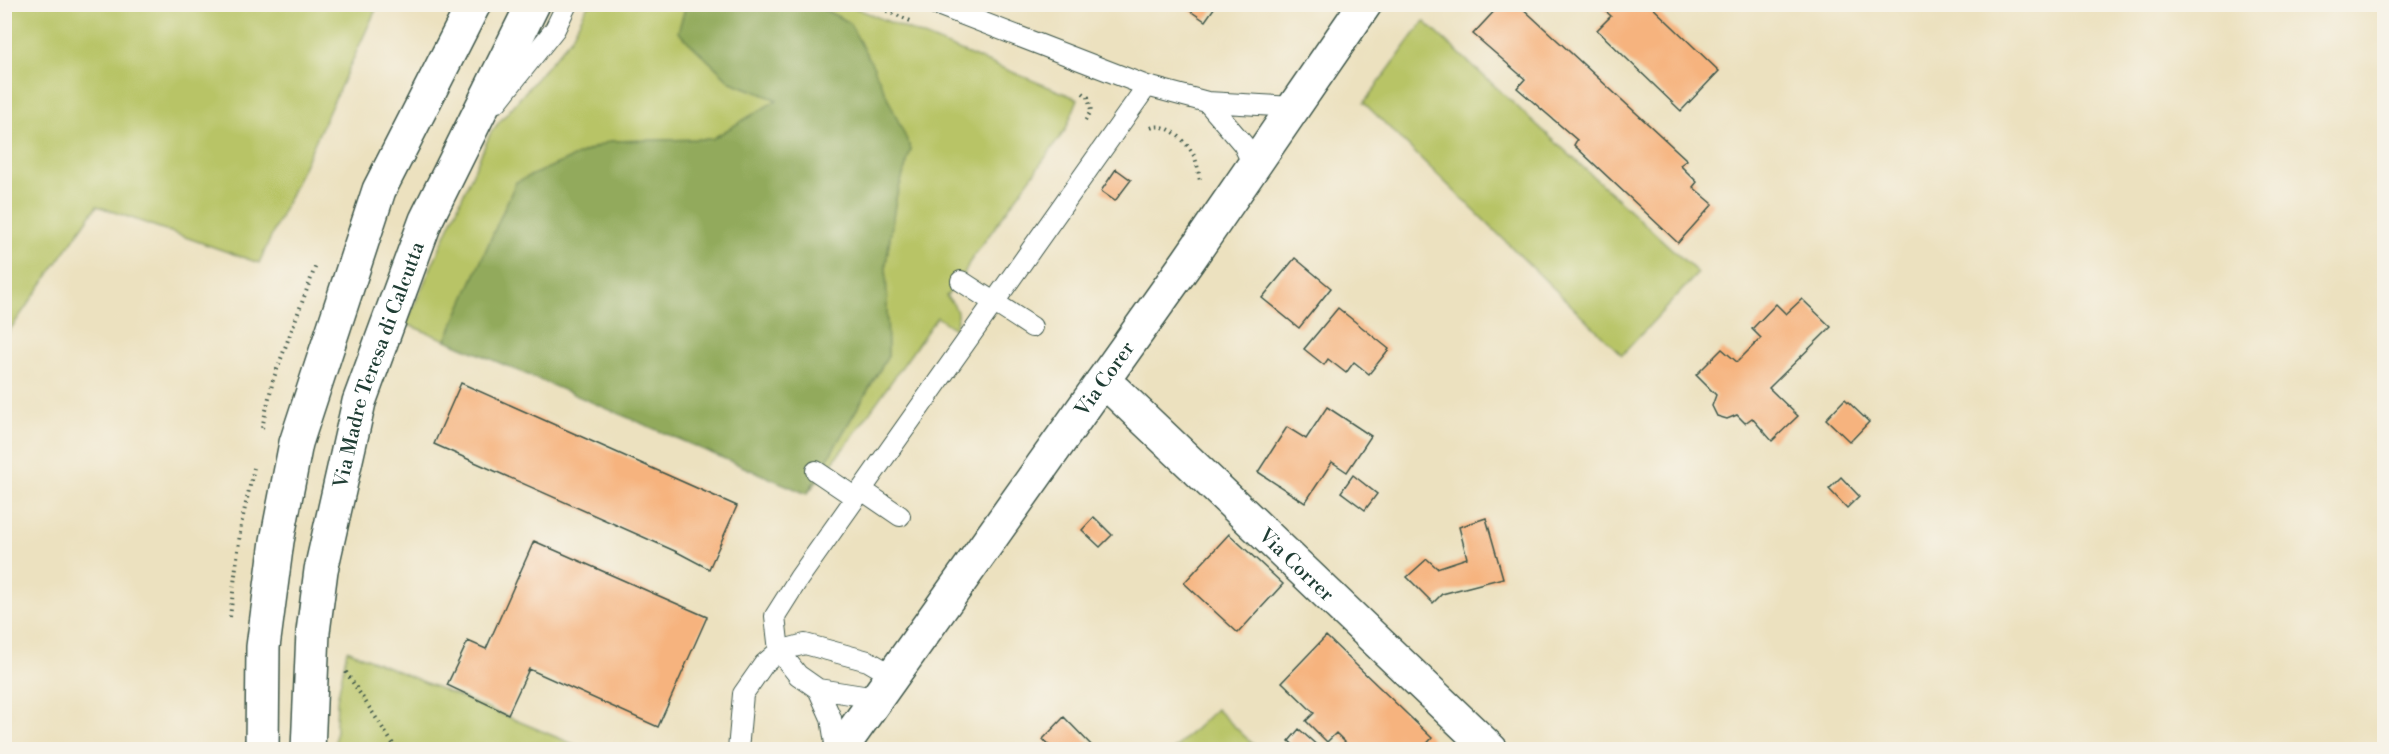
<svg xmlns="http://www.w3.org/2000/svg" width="2389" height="754" font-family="'Libre Bodoni',serif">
  <rect width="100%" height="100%" fill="#f7f3e8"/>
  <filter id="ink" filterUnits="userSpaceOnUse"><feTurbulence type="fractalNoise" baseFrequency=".0167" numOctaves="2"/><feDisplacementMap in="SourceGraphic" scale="12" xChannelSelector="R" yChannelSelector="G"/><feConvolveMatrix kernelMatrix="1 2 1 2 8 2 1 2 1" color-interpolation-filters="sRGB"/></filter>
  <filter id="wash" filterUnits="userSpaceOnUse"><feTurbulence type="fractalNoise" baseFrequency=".008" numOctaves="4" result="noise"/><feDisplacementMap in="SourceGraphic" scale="24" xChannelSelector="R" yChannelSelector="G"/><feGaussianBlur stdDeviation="1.35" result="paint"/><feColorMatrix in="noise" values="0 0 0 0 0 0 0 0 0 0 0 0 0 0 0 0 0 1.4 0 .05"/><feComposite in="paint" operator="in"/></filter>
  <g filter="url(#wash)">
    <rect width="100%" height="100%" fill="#ece1bf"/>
    <path fill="#b8c466" stroke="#6c804d" stroke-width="1.5" d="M5,4H378V5L259,263L97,206L5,337Z
      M588,5H686L679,32L731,82L778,100L712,139L610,141L516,182L446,340L406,324L491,132L571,38Z
      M814,5H848L1078,99L1066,129L969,263L961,281L946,296C958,307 959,314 955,329L937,317L850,440L807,494L888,356L886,264L896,198L911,149L849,22Z
      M1424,21L1698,273L1622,355L1364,103Z
      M347,650L585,749H335L337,700Z
      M1216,709L1258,749H1174Z"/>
    <path fill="#92aa5b" stroke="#587448" stroke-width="1.5" d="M686,5H814L849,22L874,68L911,149L896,198L886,264L888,356L807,494L446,340L516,182L610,141L712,139L777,100L731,82L678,32Z"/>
    <g id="blocks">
      <path fill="#f6b37e" d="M1180,4H1217L1205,21Z
        M1598,4H1649L1719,71L1681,111L1597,30L1611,16Z
        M1500,5H1519L1687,160L1680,165L1697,182L1693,187L1713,204L1678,243L1574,145L1577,140L1517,88L1525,79L1473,34Z
        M1116,169L1131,180L1115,201L1101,191Z
        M1295,258L1331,288L1299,328L1262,298Z
        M1802,299L1831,327L1769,388L1798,416L1772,441L1752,418L1745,423L1737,415L1727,419L1717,416L1712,406L1716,395L1696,375L1722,349L1737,362L1761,338L1752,329L1776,304L1786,314Z
        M1338,308L1389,349L1369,374L1354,362L1346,373L1328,359L1324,365L1304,349Z
        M461,383L737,506L709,569L677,552L434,444Z
        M1845,399L1869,422L1850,442L1826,419Z
        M1327,407L1371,436L1347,472L1332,462L1305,503L1258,472L1287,427L1306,439Z
        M1353,475L1377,494L1365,510L1341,492Z
        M1841,477L1859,496L1847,508L1829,489Z
        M1094,517L1112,535L1100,547L1082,530Z
        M1486,518L1503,578L1442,594L1433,603L1407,577L1427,559L1437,568L1467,558L1459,527Z
        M1229,534L1283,584L1238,633L1184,583Z
        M534,541L707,617L658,727L529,669L508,714L447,685L468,641L486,649Z
        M1326,636L1432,738L1421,750H1353L1336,733L1327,742L1306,721L1314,713L1282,682Z
        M1064,717L1096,750H1053L1043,739Z
        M1299,729L1322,750H1299L1289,741Z"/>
    </g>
  </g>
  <g filter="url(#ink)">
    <use href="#blocks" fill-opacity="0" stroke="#3e5649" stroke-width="1.5"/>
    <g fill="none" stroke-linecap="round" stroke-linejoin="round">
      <defs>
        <path id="lane" d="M935,4L1147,86L1207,102L1294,107
          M497,102L555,29L567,4
          M1207,102L1243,144L1254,167
          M961,281L1032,327
          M816,471L856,498
          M862,490L900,516
          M818,689L831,718L836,750
          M876,698L818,689L798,675L779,651L775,616L799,578L1147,86
          M738,750L743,694L764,664L779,651L805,644L868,661L892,675"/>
        <g id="street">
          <path id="s1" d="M1102,382L1116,392L1491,750"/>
          <path d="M262,750L263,647L277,541L296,443L379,190L474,4"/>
          <path id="s2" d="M308,750L313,632L321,570L359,402L426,220L533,4"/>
          <path id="s3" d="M840,750L1188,261L1365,4"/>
        </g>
      </defs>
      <use href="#lane" stroke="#3e5649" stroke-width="22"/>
      <use href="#street" stroke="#3e5649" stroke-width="36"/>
      <path stroke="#3e5649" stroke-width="4" stroke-dasharray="1.5 4.5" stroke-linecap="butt" d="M870,4L913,22
        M1083,93L1088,97L1091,111L1084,123
        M1151,128C1167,121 1186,141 1193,154C1197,161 1199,174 1200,182
        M262,428L273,380L316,265
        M230,617L241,525L254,468
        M346,672L397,750
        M225,750V739"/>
      <use href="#lane" stroke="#fff" stroke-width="20"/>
      <use href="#street" stroke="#fff" stroke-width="33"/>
    </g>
  </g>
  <g text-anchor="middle" stroke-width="4.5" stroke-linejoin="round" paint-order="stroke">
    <g font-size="20" fill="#1f3d34" stroke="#f7f3e8">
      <text dy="7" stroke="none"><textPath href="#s2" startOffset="394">Via Madre Teresa di Calcutta</textPath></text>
      <text dy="7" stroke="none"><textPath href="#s3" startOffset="456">Via Corer</textPath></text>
      <text dy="7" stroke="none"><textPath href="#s1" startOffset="267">Via Correr</textPath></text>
    </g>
  </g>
  <rect width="2389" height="754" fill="none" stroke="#f7f3e8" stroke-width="24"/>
</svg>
